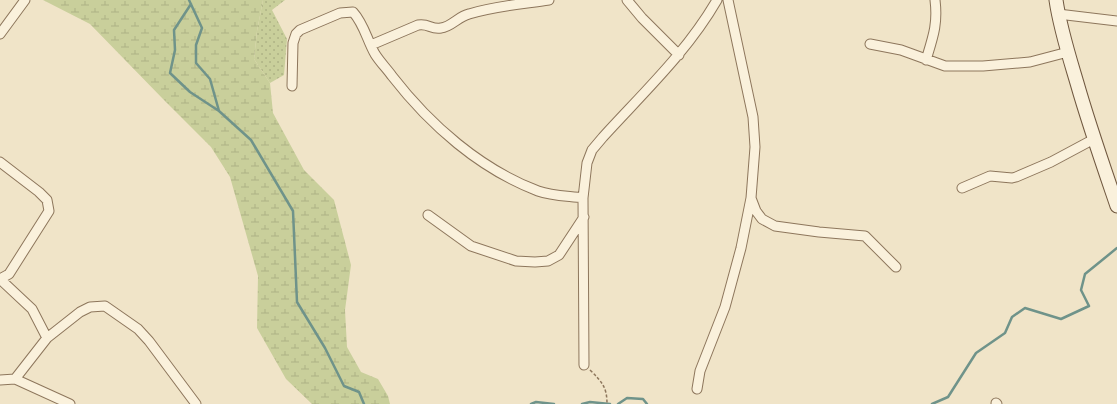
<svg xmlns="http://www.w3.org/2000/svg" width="1117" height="404" font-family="'Source Serif 4',serif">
  <defs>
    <pattern id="green-dots" width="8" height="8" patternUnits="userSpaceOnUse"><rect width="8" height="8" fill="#c9cf9b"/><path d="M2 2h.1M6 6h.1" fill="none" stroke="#aeb285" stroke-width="1.8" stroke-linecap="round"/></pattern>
    <pattern id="wetland-marsh" width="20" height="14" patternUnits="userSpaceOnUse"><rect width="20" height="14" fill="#c9cf9b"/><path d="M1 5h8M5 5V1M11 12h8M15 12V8" fill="none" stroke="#aeb285"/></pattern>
  </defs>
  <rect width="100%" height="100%" fill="#f0e4c8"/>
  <path fill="url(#green-dots)" d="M263,0H285L272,10L287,39L284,75L270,83L254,59L257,31Z"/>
  <path fill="url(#wetland-marsh)" d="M43,0H263L257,31L254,59L270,83L273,113L304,170L334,200L351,265L345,310L347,347L361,372L378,379L388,396L390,404H312L286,379L257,328L258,276L230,177L211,147L163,99L90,24Z"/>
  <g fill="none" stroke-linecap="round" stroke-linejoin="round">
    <path stroke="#6f938a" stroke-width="2.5" d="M189,0L202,28L196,45V63L210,79L219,111L251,140L293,211L297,302L325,348L344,386L359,392L364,404
      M191,4L174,30L175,50L170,73L190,92L219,111
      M531,404L536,402L554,404
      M582,404L590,402L610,404
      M618,404L627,398L643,399L647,404
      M932,404L948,397L976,353L1005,333L1012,317L1025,308L1061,319L1089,306L1081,290L1085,274L1117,248"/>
    <defs>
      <path id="street" d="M627,0L642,18L679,55
        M1058,14L1117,21
        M0,34L25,0
        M870,44L901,50L945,66H983L1030,62L1068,52
        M371,45L418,25C429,23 431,30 441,28C451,27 459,16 469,14C495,6 522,4 549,0
        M926,60C933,37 938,24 935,0
        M292,86L293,43L296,34L300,30L340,13L353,12C364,24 367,40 375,54C380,62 387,69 392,76C430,125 480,169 538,191C552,196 569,196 583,198
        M0,162L39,192L47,200L49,211L9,274L0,279
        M962,188L990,176L1012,178L1016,177L1051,162L1094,139
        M751,198L756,211L762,219L775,226L819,232L865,236L896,267
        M428,215L471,246L516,261L535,262L548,261L559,255L584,217
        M0,279L32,309L47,338
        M584,365L583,198L587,163L592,150L603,137C643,93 687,52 717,0
        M15,379L47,338L80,312L90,307L105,306L138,329L149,341L196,404
        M0,380L15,379L70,404
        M697,389L700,371L725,307L741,248L751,198L755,147L753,117L728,0
        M996,403L997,404"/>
      <path id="secondary" d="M1056,0C1060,28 1069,56 1077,83C1089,125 1103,165 1117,206"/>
    </defs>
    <use href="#street" stroke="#8d765c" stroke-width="11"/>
    <use href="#secondary" stroke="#6f573f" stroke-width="15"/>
    <path stroke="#8d765c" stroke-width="1.5" stroke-dasharray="3 2" stroke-linecap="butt" d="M590,370C602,382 607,387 607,404"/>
    <use href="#street" stroke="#faf1dc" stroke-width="9"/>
    <use href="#secondary" stroke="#faf1dc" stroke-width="13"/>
  </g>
</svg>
